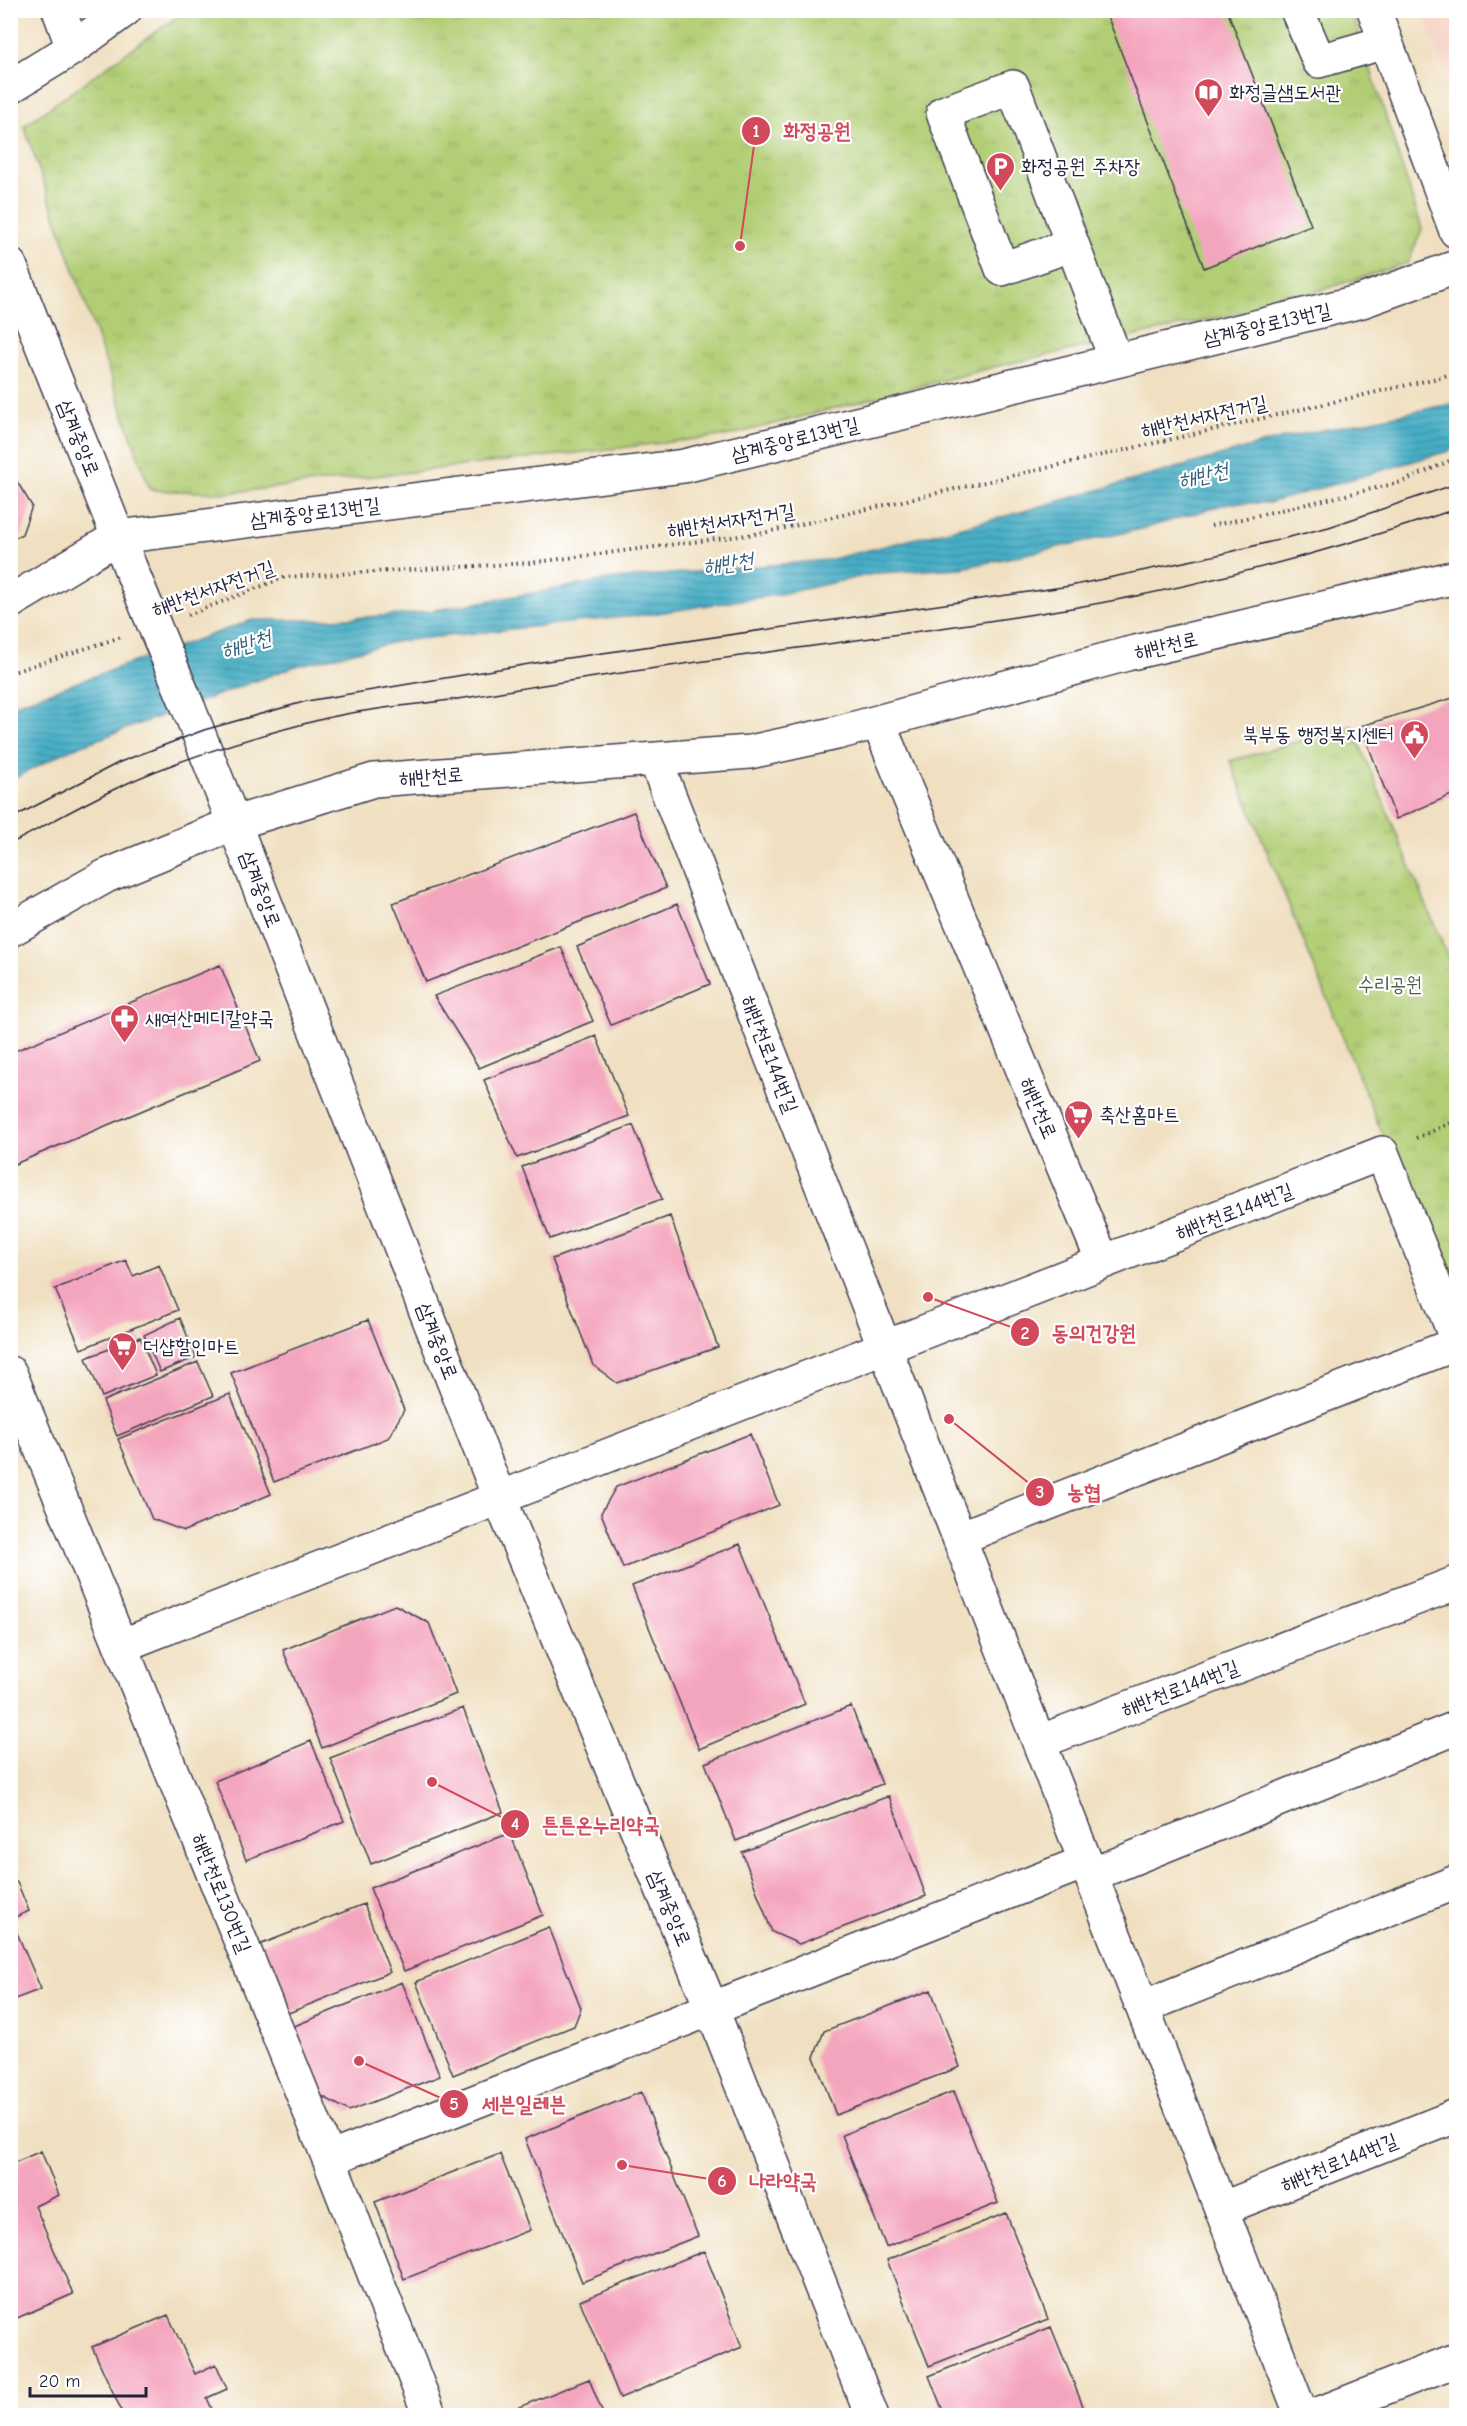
<svg xmlns="http://www.w3.org/2000/svg" width="1467" height="2426" font-family="'Comic Neue','Poor Story',sans-serif">
  <defs>
    <pattern id="grass-tufts" width="24" height="20" patternUnits="userSpaceOnUse" patternTransform="scale(1.5)"><rect width="24" height="20" fill="#b2ce75"/><path d="M3 7l-1-3M5 7V3M7 7l1-3M15 17l-1-3M17 17v-4M19 17l1-3" fill="none" stroke="#99b166"/></pattern>
    <pattern id="water-rules" width="6" height="5" patternUnits="userSpaceOnUse" patternTransform="scale(1.5)"><rect width="6" height="5" fill="#47aec6"/><path d="M0 2.5h6" fill="none" stroke="#3b8da2"/></pattern>
  </defs>
  <rect width="100%" height="100%" fill="#fff"/>
  <filter id="ink" filterUnits="userSpaceOnUse"><feTurbulence type="fractalNoise" baseFrequency=".0167" numOctaves="2"/><feDisplacementMap in="SourceGraphic" scale="12" xChannelSelector="R" yChannelSelector="G"/><feConvolveMatrix kernelMatrix="1 2 1 2 8 2 1 2 1" color-interpolation-filters="sRGB"/></filter>
  <filter id="wash" filterUnits="userSpaceOnUse"><feTurbulence type="fractalNoise" baseFrequency=".008" numOctaves="4" result="noise"/><feDisplacementMap in="SourceGraphic" scale="24" xChannelSelector="R" yChannelSelector="G"/><feGaussianBlur stdDeviation="1.35" result="paint"/><feColorMatrix in="noise" values="0 0 0 0 0 0 0 0 0 0 0 0 0 0 0 0 0 1.4 0 .05"/><feComposite in="paint" operator="in"/></filter>
  <g filter="url(#wash)">
    <rect width="100%" height="100%" fill="#f0e0c1"/>
    <path fill="#f7d1c6" d="M1422,11H1456V98Z"/>
    <path fill="url(#grass-tufts)" stroke="#6a7858" stroke-width="1.5" d="M185,11H1352L1422,229L1408,263L1267,307L998,366L731,435L228,493L150,490L24,126Z
      M1352,726L1456,977V1314L1230,761Z"/>
    <path fill="url(#water-rules)" stroke="#346880" stroke-width="1.5" d="M1456,403V449L1269,503H1229L1146,528L962,568L878,573L781,594L652,614L400,641L296,666L69,750L11,780L10,706L252,620H316L411,614L613,579L828,560L1006,516L1283,438Z"/>
    <g id="blocks">
      <path fill="#f4a5be" d="M1105,10H1227L1311,225L1204,268Z
        M10,470L32,506L22,534L10,541Z
        M1456,697V798L1451,795L1396,819L1361,726Z
        M634,812L666,888L426,982L393,903Z
        M677,904L710,984L611,1025L577,947Z
        M561,947L593,1021L479,1068L434,996Z
        M220,965L260,1061L10,1166V1053Z
        M596,1036L629,1116L517,1158L484,1080Z
        M633,1125L662,1199L550,1239L522,1167Z
        M670,1216L718,1347L617,1383L593,1365L552,1259Z
        M126,1260L133,1276L159,1265L178,1310L81,1349L55,1289Z
        M180,1318L196,1357L160,1372L144,1335Z
        M368,1320L404,1410L388,1438L274,1482L231,1373Z
        M140,1337L156,1375L102,1397L86,1358Z
        M198,1362L213,1396L117,1436L103,1401Z
        M230,1394L271,1494L184,1531L152,1519L118,1439Z
        M750,1434L779,1505L623,1568L601,1513L616,1487Z
        M740,1544L805,1704L699,1749L632,1586Z
        M395,1605L429,1623L456,1694L322,1748L283,1650Z
        M851,1706L882,1784L736,1841L705,1763Z
        M463,1708L503,1812L371,1864L330,1758Z
        M311,1741L344,1821L246,1860L215,1781Z
        M889,1796L926,1896L799,1944L772,1932L742,1852Z
        M510,1833L543,1915L404,1971L370,1888Z
        M17,1882L29,1911L11,1919L41,1989L10,2001V1884Z
        M364,1904L390,1972L286,2014L259,1945Z
        M549,1927L581,2008L574,2026L453,2075L416,1982Z
        M402,1982L440,2076L349,2111L320,2095L292,2027Z
        M931,1990L960,2067L836,2115L814,2057L824,2031Z
        M954,2091L998,2203L886,2247L842,2135Z
        M641,2092L698,2236L582,2282L525,2139Z
        M10,2151L16,2162L41,2151L59,2195L35,2206L73,2294L10,2321Z
        M500,2154L530,2230L404,2279L375,2202Z
        M1006,2213L1048,2319L929,2366L887,2260Z
        M704,2251L742,2347L620,2398L580,2301Z
        M168,2315L195,2374L216,2364L227,2389L207,2398L215,2416H124L92,2347Z
        M1051,2327L1087,2416H945L929,2376Z
        M589,2379L604,2416H499V2415Z"/>
    </g>
  </g>
  <g filter="url(#ink)">
    <use href="#blocks" fill-opacity="0" stroke="#413e4f" stroke-width="1.5"/>
    <g fill="none" stroke-linecap="round" stroke-linejoin="round">
      <defs>
        <path id="minor" d="M59,10L73,48
          M1297,10L1319,61L1386,42
          M1374,10L1456,231
          M10,87L73,48L125,10
          M1071,245L1002,269L943,113L1013,87L1116,360
          M10,602L118,537L684,466L1362,301L1456,267
          M878,722L1103,1262
          M655,759L1302,2416
          M10,930L106,876L235,823L374,780L750,752L837,733L1127,654L1456,577
          M10,1373L329,2159L430,2416
          M959,1538L1456,1344
          M123,1645L1382,1153L1456,1338
          M1039,1742L1456,1583
          M1091,1875L1456,1728
          M1143,2007L1456,1882
          M329,2159L1085,1862
          M1221,2209L1456,2116
          M1313,2416L1456,2360"/>
        <path id="major" d="M10,265L130,567
          M189,709L499,1497L711,2007L872,2416"/>
      </defs>
      <use href="#minor" stroke="#413e4f" stroke-width="36"/>
      <use href="#major" stroke="#413e4f" stroke-width="36"/>
      <path stroke="#413e4f" stroke-width="4" stroke-dasharray="1.5 4.5" stroke-linecap="butt" d="M1211,526L1402,482L1456,458
        M188,615L285,577L529,563L763,533L1442,377L1456,371
        M10,673L121,637
        M1416,1138L1456,1121"/>
      <use href="#minor" stroke="#fff" stroke-width="33"/>
      <use href="#major" stroke="#fff" stroke-width="33"/>
      <path stroke="#22223b" stroke-width="1.5" d="M10,819L120,762L204,730L307,701L547,661L1070,586L1222,554L1329,527L1456,484
        M10,844C46,825 81,805 117,788C180,758 255,736 323,719C371,707 422,705 471,697C671,662 872,641 1072,608C1203,586 1331,551 1456,509"/>
      <defs>
        <path id="major-bridge" d="M130,567L189,709"/>
      </defs>
      <use href="#major-bridge" stroke="#413e4f" stroke-width="36" stroke-linecap="butt"/>
      <use href="#major-bridge" stroke="#fff" stroke-width="33"/>
    </g>
  </g>
  <defs>
    <symbol id="library-pin" viewBox="-11 -11 22 30"><path d="M0 17L-7.5 6A9.5 9.5 0 1 1 7.5 6Z" fill="#d1495b" stroke="#fff"/><path d="M-6-4Q-3-5.5-.7-3.5V5Q-3 3-6 4ZM6-4Q3-5.5 .7-3.5V5Q3 3 6 4Z" fill="#fff"/></symbol>
    <symbol id="parking-pin" viewBox="-11 -11 22 30"><path d="M0 17L-7.5 6A9.5 9.5 0 1 1 7.5 6Z" fill="#d1495b" stroke="#fff"/><path d="M-3.5-5.5H1a3.5 3.5 0 0 1 0 7H-1V5.5H-3.5ZM-1-3.4V-.6H.8a1.4 1.4 0 0 0 0-2.8Z" fill="#fff"/></symbol>
    <symbol id="civic-pin" viewBox="-11 -11 22 30"><path d="M0 17L-7.5 6A9.5 9.5 0 1 1 7.5 6Z" fill="#d1495b" stroke="#fff"/><path d="M-.6-6.5H3V-4.5H.6V-3L4-1V1h2V6H-6V1h2V-1L-.6-3ZM-1.2 2.5V6h2.4V2.5Z" fill="#fff"/></symbol>
    <symbol id="pharmacy-pin" viewBox="-11 -11 22 30"><path d="M0 17L-7.5 6A9.5 9.5 0 1 1 7.5 6Z" fill="#d1495b" stroke="#fff"/><path d="M-2-6h4v4h4v4h-4v4h-4v-4h-4v-4h4Z" fill="#fff"/></symbol>
    <symbol id="supermarket-pin" viewBox="-11 -11 22 30"><path d="M0 17L-7.5 6A9.5 9.5 0 1 1 7.5 6Z" fill="#d1495b" stroke="#fff"/><path d="M-6-5.5h2.5l.6 2H6L4.5 2H-2.5L-4.4-4H-6ZM-1.5 3.2a1.3 1.3 0 1 0 .1 0ZM3 3.2a1.3 1.3 0 1 0 .1 0Z" fill="#fff"/></symbol>
  </defs>
  <g fill-rule="evenodd">
    <use href="#library-pin" x="1192" y="76" width="33" height="45"/>
    <use href="#parking-pin" x="984" y="150" width="33" height="45"/>
    <use href="#civic-pin" x="1398" y="718" width="33" height="45"/>
    <use href="#pharmacy-pin" x="108" y="1002" width="33" height="45"/>
    <use href="#supermarket-pin" x="1062" y="1098" width="33" height="45"/>
    <use href="#supermarket-pin" x="106" y="1330" width="33" height="45"/>
  </g>
  <g text-anchor="middle" stroke-width="4.5" stroke-linejoin="round" paint-order="stroke">
    <g font-size="20" fill="#22223b" stroke="#fff" text-anchor="start">
      <text x="1229" y="99">화정글샘도서관</text>
      <text x="1021" y="173">화정공원 주차장</text>
      <text x="1394" y="741" text-anchor="end">북부동 행정복지센터</text>
      <text x="145" y="1025">새여산메디칼약국</text>
      <text x="1099" y="1121">축산홈마트</text>
      <text x="143" y="1353">더샵할인마트</text>
    </g>
    <g font-size="20" fill="#22223b" stroke="#fff">
      <text transform="translate(1267 324) rotate(-13)" y="7">삼계중앙로13번길</text>
      <text transform="translate(1204 416) rotate(-13)" y="7">해반천서자전거길</text>
      <text transform="translate(79 438) rotate(68)" y="7">삼계중앙로</text>
      <text transform="translate(795 439) rotate(-14)" y="7">삼계중앙로13번길</text>
      <text transform="translate(315 512) rotate(-7)" y="7">삼계중앙로13번길</text>
      <text transform="translate(731 520) rotate(-9)" y="7">해반천서자전거길</text>
      <text transform="translate(213 588) rotate(-20)" y="7">해반천서자전거길</text>
      <text transform="translate(1166 645) rotate(-13)" y="7">해반천로</text>
      <text transform="translate(431 776) rotate(-4)" y="7">해반천로</text>
      <text transform="translate(261 889) rotate(69)" y="7">삼계중앙로</text>
      <text transform="translate(770 1054) rotate(69)" y="7">해반천로144번길</text>
      <text transform="translate(1039 1108) rotate(67)" y="7">해반천로</text>
      <text transform="translate(1234 1211) rotate(-21)" y="7">해반천로144번길</text>
      <text transform="translate(438 1341) rotate(69)" y="7">삼계중앙로</text>
      <text transform="translate(1180 1688) rotate(-21)" y="7">해반천로144번길</text>
      <text transform="translate(222 1893) rotate(68)" y="7">해반천로130번길</text>
      <text transform="translate(670 1908) rotate(67)" y="7">삼계중앙로</text>
      <text transform="translate(1339 2162) rotate(-22)" y="7">해반천로144번길</text>
    </g>
    <g font-size="20" fill="#545e4f" stroke="#fff">
      <text x="1390" y="991">수리공원</text>
    </g>
    <g font-size="21" font-style="italic" fill="#33617a" stroke="#fff">
      <text transform="translate(1203 475) rotate(-13)" y="7">해반천</text>
      <text transform="translate(728 563) rotate(-8)" y="7">해반천</text>
      <text transform="translate(246 644) rotate(-17)" y="7">해반천</text>
    </g>
  </g>
  <path fill="none" stroke="#d1495b" stroke-width="2" d="M740 246L756 131M928 1297L1025 1332M949 1419L1040 1492M432 1782L515 1824M359 2061L454 2104M622 2165L722 2181"/>
  <g fill="#d1495b" stroke="#fff" stroke-width="2">
    <circle cx="740" cy="246" r="6"/>
    <circle cx="928" cy="1297" r="6"/>
    <circle cx="949" cy="1419" r="6"/>
    <circle cx="432" cy="1782" r="6"/>
    <circle cx="359" cy="2061" r="6"/>
    <circle cx="622" cy="2165" r="6"/>
    <circle cx="756" cy="131" r="15"/>
    <circle cx="1025" cy="1332" r="15"/>
    <circle cx="1040" cy="1492" r="15"/>
    <circle cx="515" cy="1824" r="15"/>
    <circle cx="454" cy="2104" r="15"/>
    <circle cx="722" cy="2181" r="15"/>
  </g>
  <g font-size="18" text-anchor="middle" font-weight="bold" fill="#fff">
    <text x="756" y="137">1</text>
    <text x="1025" y="1339">2</text>
    <text x="1040" y="1498">3</text>
    <text x="515" y="1830">4</text>
    <text x="454" y="2110">5</text>
    <text x="722" y="2187">6</text>
  </g>
  <g font-size="21" text-anchor="middle" font-weight="bold" fill="#d1495b" stroke="#fff" stroke-width="4.5" stroke-linejoin="round" paint-order="stroke">
    <text x="817" y="138">화정공원</text>
    <text x="1094" y="1340">동의건강원</text>
    <text x="1084" y="1499">농협</text>
    <text x="601" y="1832">튼튼온누리약국</text>
    <text x="524" y="2111">세븐일레븐</text>
    <text x="783" y="2188">나라약국</text>
  </g>
  <rect width="1467" height="2426" fill="none" stroke="#fff" stroke-width="36"/>
  <path d="M30 2387v9h116v-9" fill="none" stroke="#22223b" stroke-width="3"/>
  <text x="39" y="2387" font-size="18" fill="#22223b" stroke="#ffffff" stroke-width="4.5" paint-order="stroke">20 m</text>
</svg>
